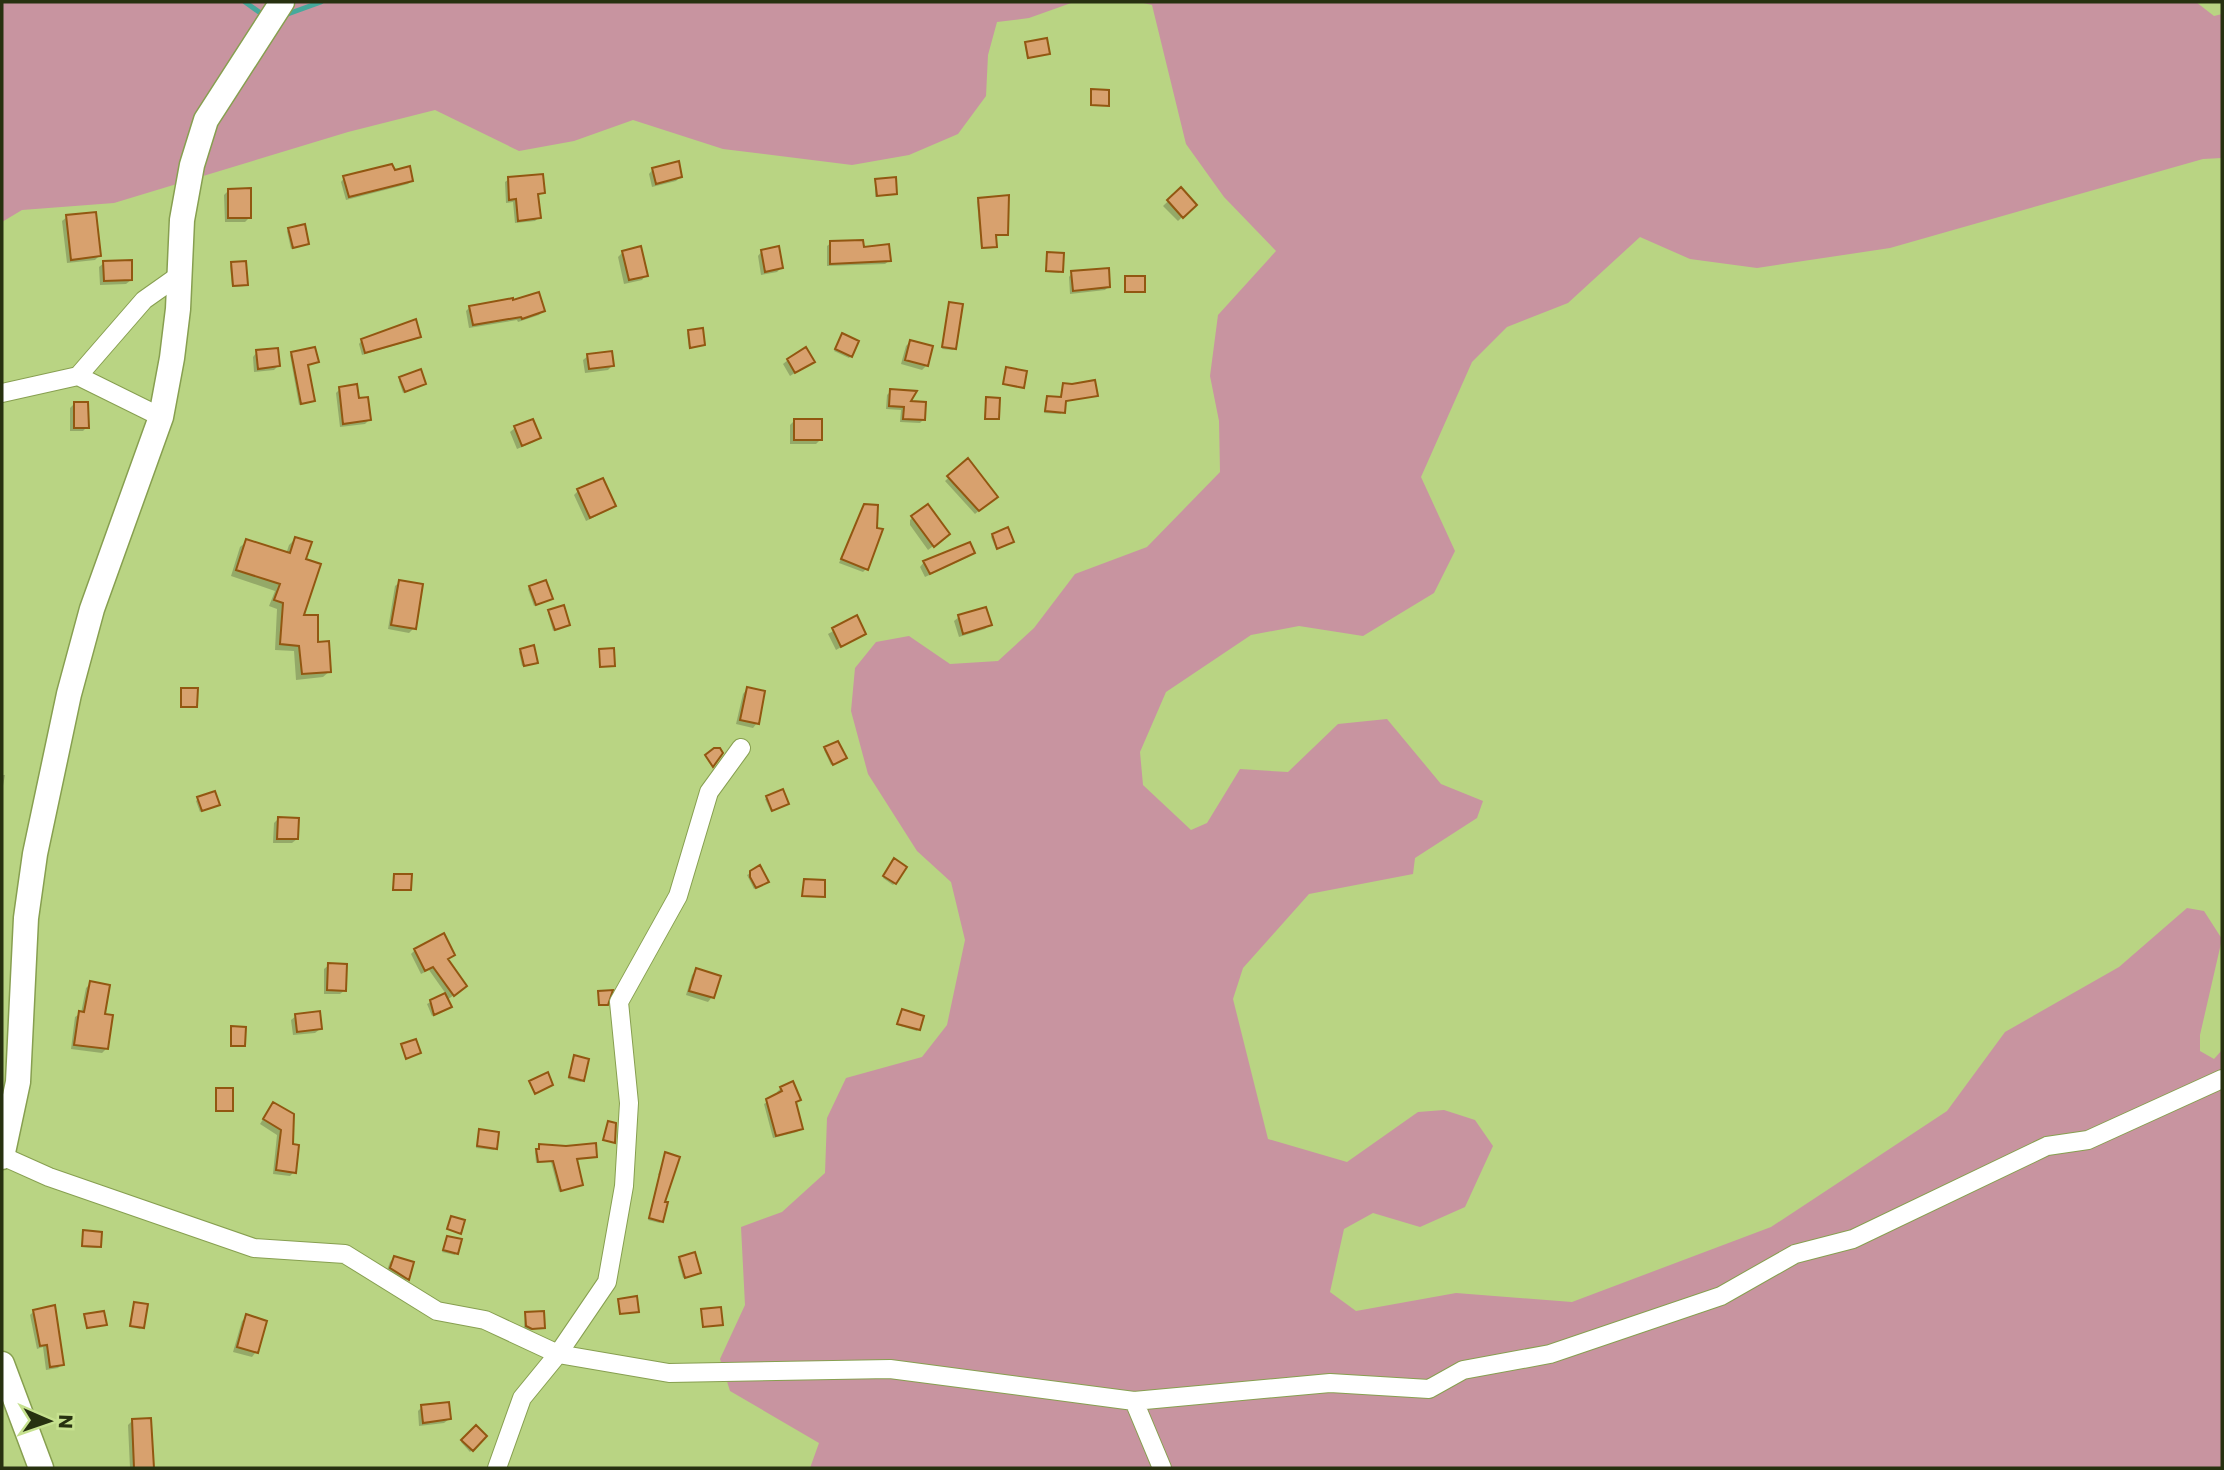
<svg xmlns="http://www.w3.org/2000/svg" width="2224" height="1470" font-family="Poppins,sans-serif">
  <rect width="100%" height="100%" fill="#b9d483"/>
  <path fill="#c894a0" d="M2,2H1074L1029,18L997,22L988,55L986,96L958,134L909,155L852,165L723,149L633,120L574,141L519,151L435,110L348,132L114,203L22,210L2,222Z
    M1139,2H2196L2214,16L2222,14V158L2203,159L1890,248L1757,268L1690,259L1640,237L1568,303L1507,327L1472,362L1421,477L1455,551L1434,593L1363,636L1299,626L1251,635L1166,692L1140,752L1143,785L1191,830L1207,823L1240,769L1288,772L1338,724L1387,719L1441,784L1483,801L1477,818L1415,858L1413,874L1309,894L1243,968L1233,999L1268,1139L1347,1162L1418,1112L1444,1110L1475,1120L1493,1146L1465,1207L1420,1227L1373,1213L1344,1229L1330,1292L1356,1311L1456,1293L1572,1302L1771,1227L1947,1111L2005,1032L2119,967L2187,908L2204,911L2222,939L2200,1035V1051L2214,1059L2222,1050V1468H810L819,1443L730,1391L720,1359L745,1305L741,1227L782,1212L825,1173L827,1118L846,1078L922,1057L947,1025L965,940L951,882L917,851L868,774L851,711L855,668L876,642L909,636L950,664L998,661L1034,628L1075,574L1147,547L1220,472L1219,421L1210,376L1218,315L1276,251L1224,197L1186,144L1152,5Z"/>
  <path fill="#0003" d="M1026,44L1048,53L1027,59L1025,46Z
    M653,169L680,177L676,181L652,187L649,174Z
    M394,172L412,180L408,184L346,200L341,182L344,178Z
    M509,179L543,193L537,196L539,217L535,221L515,223L513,202L506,203L505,182Z
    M875,180L895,193L875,197Z
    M1181,189L1195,205L1178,221L1163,206Z
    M229,190L250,217L245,222H225L224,195Z
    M979,200L1006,234L995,236L993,248L981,249L977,201Z
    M67,217L99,256L95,260L67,263L62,221Z
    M289,229L307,244L291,249L287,231Z
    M831,243L862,249L889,261L885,264L827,266V246Z
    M762,251L781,268L777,272L761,275L758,256Z
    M623,252L646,275L642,280L624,284L618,257Z
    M1048,254L1061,271L1059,273L1045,272Z
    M104,263L131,280L126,284L100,285L99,267Z
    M231,264L246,284L244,286L232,287L230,266Z
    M1072,273L1109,286L1105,290L1070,294L1069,277Z
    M950,304L954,348L953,350L942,349Z
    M470,307L543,311L539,315L518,322L517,320L469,328L466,311Z
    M689,332L704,345L689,349L687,333Z
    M419,336L416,339L362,355L359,344L362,340Z
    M841,337L851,356L849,358L834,351Z
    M910,342L927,365L922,370L901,364L906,346Z
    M257,352L278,366L274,370L254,372L253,357Z
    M292,353L317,362L306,365L313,401L311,402L299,405L290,355Z
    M588,356L612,366L608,370L585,373L583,360Z
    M788,360L812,362L790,376L783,364Z
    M400,379L422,385L403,393L399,381Z
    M1063,385L1096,395L1064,402L1061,414L1044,413L1046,399L1060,398Z
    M340,389L357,400L369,420L365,424L340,427L336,393Z
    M891,391L908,403L924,419L920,423L900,422L901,410L886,409L887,395Z
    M986,399L997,418L995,420H984Z
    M74,404L87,427L83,431H70V408Z
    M532,421L539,438L534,442L517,449L510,432L515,428Z
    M794,421L821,439L816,444H790V425Z
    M968,460L992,500L975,514L945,481Z
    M578,491L614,506L609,510L586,521L574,495Z
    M864,506L866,569L863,572L839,563Z
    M915,515L944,538L928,550L910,525V520Z
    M992,535L1010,543L996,549L991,537Z
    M295,539L302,617L330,671L323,677L296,680L294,651L275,650L277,609L269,606L275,591L231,576L240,547L247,541L286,554L289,545Z
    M972,552L968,557L925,577L920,567L924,562Z
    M400,582L414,628L409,633L388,629L395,586Z
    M530,587L549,600L534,606L528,589Z
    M549,612L566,626L553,631L548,613Z
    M959,617L990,625L985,629L959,637L954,621Z
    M856,618L864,634L836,650L828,634Z
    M521,650L536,662L522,666L519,652Z
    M747,689L757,723L753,728L736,724L743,694Z
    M182,690L196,707L194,708H180Z
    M825,749L843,760L831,765L824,750Z
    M2,775H5L2,791Z
    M782,791L787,804L771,812L765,799Z
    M198,799L218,805L200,812L196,801Z
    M278,819L297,839L292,843H273L274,823Z
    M892,862L895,883L893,885L883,878Z
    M760,868L765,883L754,889L747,875Z
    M395,875L409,890L407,891H392Z
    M804,881L823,896L802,897Z
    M415,950L453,955L447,960L461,990L447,1000L448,1009L432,1016L427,1004L446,994L429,970L421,974L411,954Z
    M329,965L345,990L340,994H324V969Z
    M696,970L712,997L708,1002L686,995L692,975Z
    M91,983L107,1048L102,1053L71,1049L75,1017L81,1013L86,988Z
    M902,1011L918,1029L917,1031L897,1025Z
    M296,1016L320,1029L315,1033L293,1035L291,1020Z
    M232,1028L243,1045L242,1047H230Z
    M574,1057L583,1080L581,1082L568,1079Z
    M781,1088L799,1100L795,1104L801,1128L797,1132L773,1138L764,1104L779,1095L777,1092Z
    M217,1090L231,1110L229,1112H215Z
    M270,1108L291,1146L294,1172L290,1176L273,1174L277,1135L260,1124Z
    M480,1131L495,1148L494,1150L476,1148Z
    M540,1146L595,1156L575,1160L581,1185L559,1192L551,1162L536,1163L535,1152Z
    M666,1154L662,1221L660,1223L648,1220L659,1175H658Z
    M83,1232L99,1247L97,1248L81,1247Z
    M447,1237L456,1253L455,1255L442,1252Z
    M394,1258L412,1264L407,1279L403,1283L386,1273L390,1262Z
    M680,1259L697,1274L683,1278L678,1260Z
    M134,1303L142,1327L140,1329L129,1327Z
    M34,1311L62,1364L58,1368L46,1370L43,1347L37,1349L30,1315Z
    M702,1311L721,1324L702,1328Z
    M525,1314L543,1328L530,1330L524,1328Z
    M247,1316L256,1352L252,1357L233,1352L242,1321Z
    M422,1407L449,1419L444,1423L419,1426L418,1411Z
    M133,1420L152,1468H130L128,1425Z
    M476,1427L485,1436L470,1452L461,1442Z"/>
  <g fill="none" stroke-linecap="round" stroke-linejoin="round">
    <path stroke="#46a99c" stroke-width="5" d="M245,2L266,17
      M285,15L321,2"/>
  </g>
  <path fill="#d8a16e" stroke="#925711" stroke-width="2" d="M1047,38L1050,54L1028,58L1025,42Z
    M1091,89L1109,90V106L1091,105Z
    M679,161L682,177L656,184L652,168Z
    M392,164L395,170L410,166L413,181L349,197L343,176Z
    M543,174L545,193L538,194L541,218L518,221L516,199L509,200L508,177Z
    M896,177L897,194L877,196L875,179Z
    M1181,187L1197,205L1183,218L1167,200Z
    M251,188V218H228V189Z
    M1009,195L1008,235H996L997,247L982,248L978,198Z
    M96,212L101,256L71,260L66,215Z
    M305,224L309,244L293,248L288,228Z
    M863,240L864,247L889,244L891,261L830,264V241Z
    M641,246L648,276L629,280L622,251Z
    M779,246L783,268L765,272L761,250Z
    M1047,252L1064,253L1063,272L1046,271Z
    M132,260V280L104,281L103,261Z
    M246,261L248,285L233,286L231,262Z
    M1109,268L1110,287L1073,291L1071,271Z
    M1125,276H1145V292H1125Z
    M539,292L545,311L522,319L521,317L473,325L469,306L513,298V300Z
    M949,302L963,304L956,349L942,347Z
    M416,319L421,337L365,353L361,339Z
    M703,328L705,345L690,348L688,330Z
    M842,333L859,341L852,357L835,349Z
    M910,340L933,346L928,366L905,360Z
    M315,347L319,362L308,365L315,401L301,404L291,352Z
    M806,347L815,362L795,373L787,359Z
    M278,348L280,366L258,369L256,350Z
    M612,351L614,366L589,369L587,354Z
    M1006,367L1027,371L1024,388L1003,384Z
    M421,369L426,384L405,392L399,377Z
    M1095,380L1098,396L1066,401L1065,413L1045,411L1047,396L1061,397L1063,383L1072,384Z
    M357,384L359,398L368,397L371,420L343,424L339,387Z
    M890,389L917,391L911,401L926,402L925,420L903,419L904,407L889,406Z
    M986,397L1000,398L999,419H985Z
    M74,402H88L89,428H74Z
    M533,419L541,438L522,446L514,426Z
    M794,419H822V440H794Z
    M968,458L998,497L979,511L947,476Z
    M603,478L616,506L590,518L577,489Z
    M864,504L878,505L877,528L883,529L868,570L841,559Z
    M928,504L950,534L934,547L911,516Z
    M1008,527L1014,542L997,549L992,534Z
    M295,537L312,542L306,559L321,564L304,615H318V642L329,641L331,672L302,674L299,646L280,644L283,603L274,600L280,584L236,570L246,539L290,553Z
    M970,542L975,553L930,574L923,561Z
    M399,580L423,584L416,629L391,625Z
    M546,580L553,599L536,605L529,586Z
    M564,605L570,625L555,630L548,610Z
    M986,607L992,625L963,634L958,615Z
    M857,615L866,634L841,647L832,628Z
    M534,645L538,663L524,666L520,649Z
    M614,648L615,666L600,667L599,649Z
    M747,687L765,691L759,724L740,720Z
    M181,688H198L197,707H181Z
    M838,741L847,758L833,765L824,747Z
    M714,748H720L723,753L713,767L705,755Z
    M783,789L789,804L772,811L766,796Z
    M215,791L220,805L202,811L197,797Z
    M278,817L299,818L298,839H277Z
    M894,858L907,867L896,884L883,876Z
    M760,865L769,882L756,888L750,877V871Z
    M394,874H412L411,890H393Z
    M804,879L825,880V897L802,896Z
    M444,933L455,955L448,959L467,986L454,996L433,967L425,971L414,949Z
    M328,963L347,964L346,991L327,990Z
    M696,968L721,976L714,998L689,991Z
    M90,981L110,985L105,1014L113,1015L108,1049L74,1045L79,1011L84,1012Z
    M613,990L608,1005H599L598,991Z
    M445,993L452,1007L434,1015L430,1000Z
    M902,1009L924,1016L920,1030L897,1024Z
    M320,1011L322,1029L297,1032L295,1014Z
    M231,1026L246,1027L245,1046H231Z
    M416,1039L421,1053L406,1059L401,1044Z
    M574,1055L589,1059L584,1081L569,1077Z
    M548,1072L553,1085L535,1094L529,1081Z
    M793,1081L801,1100L796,1102L803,1129L776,1136L766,1099L782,1091L780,1087Z
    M216,1088H233V1111H216Z
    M273,1102L294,1114L293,1144L299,1145L296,1173L276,1170L281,1130L263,1119Z
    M608,1121L616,1123L615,1143L603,1140Z
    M479,1129L499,1132L497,1149L477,1146Z
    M596,1143L597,1157L577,1159L583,1185L561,1191L553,1161L538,1162L536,1149H539V1144L566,1146Z
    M665,1152L680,1157L665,1202H668L663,1222L649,1218Z
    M451,1216L465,1220L461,1234L447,1229Z
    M83,1230L102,1232L101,1247L82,1246Z
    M447,1236L462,1239L458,1254L443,1250Z
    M695,1252L701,1273L685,1278L679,1257Z
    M394,1256L414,1262L409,1280L390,1268Z
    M637,1296L639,1312L620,1314L618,1299Z
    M134,1302L148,1304L144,1328L130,1326Z
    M55,1305L64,1365L50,1367L47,1345L40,1346L33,1310Z
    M721,1307L723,1325L703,1327L701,1309Z
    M104,1311L107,1325L87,1328L84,1314Z
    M544,1311L545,1328L532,1329L526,1326L525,1312Z
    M246,1314L267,1321L258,1353L237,1347Z
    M449,1402L451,1419L423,1423L421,1405Z
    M151,1418L154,1468H134L132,1419Z
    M476,1425L487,1436L473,1451L461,1440Z"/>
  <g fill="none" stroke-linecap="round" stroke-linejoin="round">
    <defs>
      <path id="street" d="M78,376L144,300L178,276
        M2,393L78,376L161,417
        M2,1156L49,1177L254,1248L345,1254L437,1311L485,1320L558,1354L669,1373L890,1369L1134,1401L1330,1383L1429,1389L1463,1370L1550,1354L1721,1296L1795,1254L1853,1239L2047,1146L2088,1140L2222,1079
        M1134,1401L1162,1468
        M497,1468L522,1398L558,1354L607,1282L624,1186L629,1103L619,1002L678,896L709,792L741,748"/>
      <path id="secondary" d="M2,1157L18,1082L26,918L35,854L69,694L92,609L161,417L172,358L178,309L182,220L192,165L206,120L282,2
        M2,1364L41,1468"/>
    </defs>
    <use href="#street" stroke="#879f50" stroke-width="20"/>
    <use href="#secondary" stroke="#879f50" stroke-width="27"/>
    <use href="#street" stroke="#fff" stroke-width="18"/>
    <use href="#secondary" stroke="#fff" stroke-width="24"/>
  </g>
  <rect width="2224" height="1470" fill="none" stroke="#273110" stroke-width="7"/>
  <g transform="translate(49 1421) rotate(92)" stroke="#c6e18f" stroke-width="5" paint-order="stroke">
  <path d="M0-5L12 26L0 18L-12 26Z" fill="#273110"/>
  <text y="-10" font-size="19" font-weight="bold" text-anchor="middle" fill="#273110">N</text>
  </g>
</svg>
